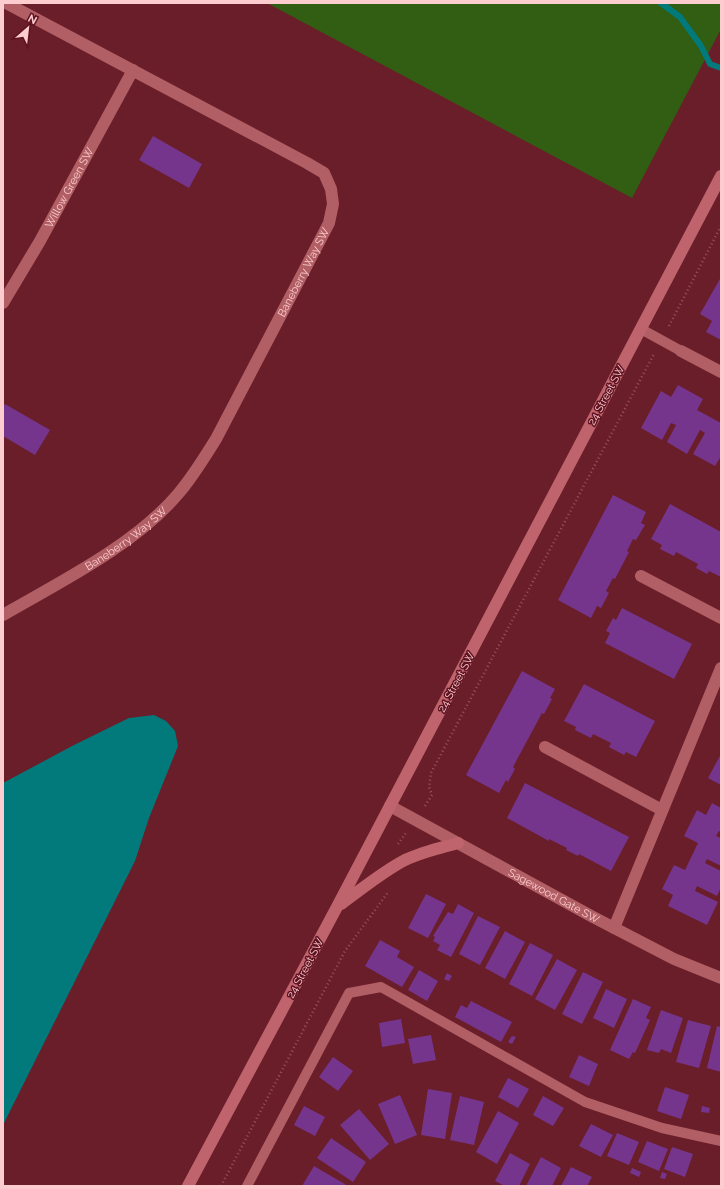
<svg xmlns="http://www.w3.org/2000/svg" width="724" height="1189" font-family="Raleway,sans-serif">
  <rect width="100%" height="100%" fill="#6a1e29"/>
  <path fill="#315e12" d="M267,3H721V29L632,198Z"/>
  <path fill="#027a7b" d="M154,715L166,721L175,731L178,746L149,818L135,861L3,1125V783L74,745L129,718Z"/>
  <g fill="none" stroke-linecap="round" stroke-linejoin="round">
    <path stroke="#027a7b" stroke-width="6" d="M661,3L680,17L701,46L710,64L721,68"/>
  </g>
  <path fill="#75358d" d="M153,136L202,164L189,188L139,160Z
    M721,277V340L706,332L712,321L700,314Z
    M678,385L703,399L697,410L721,423V456L715,466L693,454L705,433L700,430L687,454L667,442L676,425L671,423L662,440L641,428L661,391L671,397Z
    M5,404L50,430L35,455L3,436V407Z
    M613,495L646,512L641,523L645,525L636,540L633,539L627,551L629,552L615,579L613,578L606,591L609,593L601,608L597,606L591,618L558,600Z
    M670,504L721,532V577L709,571L707,574L696,568L698,564L676,552L674,556L660,549L662,545L651,539Z
    M622,608L692,644L674,679L605,643L610,633L606,631L613,618L616,620Z
    M522,671L555,689L550,698L552,699L544,714L542,713L513,767L515,769L508,782L506,780L499,793L466,775Z
    M584,684L655,721L636,757L626,752L624,755L609,747L611,743L593,734L591,738L575,730L576,727L564,721Z
    M721,754V785L708,778Z
    M525,783L629,837L611,871L579,854L578,856L566,850L567,848L549,839V841L507,818Z
    M712,803L721,808V832L719,831L716,836L721,838V866L707,859L705,863L721,871V887L717,896L697,886L695,891L718,902L707,925L668,906L673,895L662,889L674,865L685,870L698,843L684,836L697,810L706,815Z
    M426,894L446,904L428,938L408,928Z
    M458,904L474,913L451,957L437,950L440,945L433,941L435,937L433,936L448,912L453,914Z
    M478,916L500,927L480,965L459,954Z
    M505,931L525,942L505,979L485,968Z
    M380,940L400,951L397,957L414,967L402,987L365,966Z
    M530,943L553,955L532,996L509,984Z
    M557,959L577,970L555,1010L535,999Z
    M419,970L438,981L427,1001L408,990Z
    M583,972L603,982L582,1024L562,1014Z
    M447,973L452,976L449,981L444,979Z
    M606,989L627,999L614,1028L593,1018Z
    M633,999L651,1007L646,1018L650,1020L635,1053L633,1052L629,1059L610,1050Z
    M471,1001L512,1022L501,1042L455,1017L461,1005L467,1008Z
    M661,1010L683,1018L671,1053L661,1049L659,1053L647,1050Z
    M401,1019L405,1043L382,1047L379,1023Z
    M688,1020L711,1026L699,1068L676,1062Z
    M717,1026L721,1027V1072L707,1068Z
    M431,1035L436,1060L413,1064L408,1039Z
    M512,1036L516,1037L512,1044L508,1042Z
    M579,1055L598,1064L589,1086L569,1077Z
    M333,1057L353,1071L338,1091L319,1077Z
    M508,1078L529,1089L518,1108L498,1097Z
    M665,1087L689,1095L681,1119L657,1111Z
    M428,1089L452,1093L445,1139L421,1135Z
    M400,1095L417,1135L395,1144L378,1104Z
    M460,1096L484,1102L474,1145L450,1140Z
    M543,1096L564,1108L553,1126L533,1115Z
    M304,1106L325,1117L315,1136L294,1125Z
    M702,1106L710,1108L709,1113L701,1112Z
    M359,1109L389,1144L370,1160L340,1125Z
    M498,1111L519,1123L497,1164L476,1152Z
    M591,1124L613,1135L601,1157L579,1146Z
    M617,1133L639,1142L629,1165L607,1156Z
    M331,1138L366,1162L353,1182L317,1158Z
    M647,1141L668,1149L659,1171L638,1162Z
    M672,1147L693,1154L685,1177L664,1169Z
    M510,1153L530,1164L519,1186H505L495,1181Z
    M541,1157L561,1168L552,1186H526Z
    M314,1166L348,1186H302Z
    M571,1167L592,1177L587,1186H561Z
    M632,1168L641,1172L639,1177L630,1173Z
    M662,1172L667,1174L665,1179L660,1178Z"/>
  <g fill="none" stroke-linecap="round" stroke-linejoin="round">
    <path stroke="#98545d" stroke-width="2.5" stroke-dasharray="1 3" stroke-linecap="butt" d="M669,326L721,226
      M425,806L432,795L429,787L431,773L654,354
      M398,844L406,833
      M221,1186L345,951L389,891"/>
    <path stroke="#b15e65" stroke-width="10" d="M641,329L681,351
      M247,1186L349,993L381,987L585,1102L662,1128L721,1141"/>
    <g stroke="#b15e65" stroke-width="12">
      <path id="s1" d="M3,303L40,241L133,70"/>
      <path d="M681,351L721,372"/>
      <path d="M641,576L721,618"/>
      <path id="s2" d="M3,615C60,582 135,545 178,494C192,478 204,458 216,439L329,223L333,204L331,189L324,173L307,163L6,3"/>
      <path d="M545,747L662,810"/>
      <path id="s3" d="M390,806L593,917L674,959L721,978"/>
      <path d="M614,928L721,668"/>
    </g>
    <path stroke="#bf646c" stroke-width="12" d="M341,904C362,889 382,872 405,860C422,852 440,848 458,843
      M188,1186L338,905L721,176"/>
  </g>
  <g text-anchor="middle" stroke-width="3" stroke-linejoin="round" paint-order="stroke">
    <g font-size="11" fill="#fcccce" stroke="#5e1120">
      <text dy="4" stroke="none"><textPath href="#s1" startOffset="133">Willow Green SW</textPath></text>
      <text dy="4" stroke="none"><textPath href="#s2" startOffset="469">Baneberry Way SW</textPath></text>
      <text transform="translate(606 395) rotate(-62)" y="4">24 Street SW</text>
      <text dy="4" stroke="none"><textPath href="#s2" startOffset="145">Baneberry Way SW</textPath></text>
      <text transform="translate(456 682) rotate(-62)" y="4">24 Street SW</text>
      <text dy="4" stroke="none"><textPath href="#s3" startOffset="187">Sagewood Gate SW</textPath></text>
      <text transform="translate(305 968) rotate(-62)" y="4">24 Street SW</text>
    </g>
  </g>
  <rect width="724" height="1189" fill="none" stroke="#fcccce" stroke-width="8"/>
  <g transform="translate(28 28) rotate(28)" stroke="#5e1120" stroke-width="3" paint-order="stroke">
  <path d="M0-3L7 15L0 10L-7 15Z" fill="#fcccce"/>
  <text y="-6" font-size="11" font-weight="bold" text-anchor="middle" fill="#fcccce">N</text>
  </g>
</svg>
